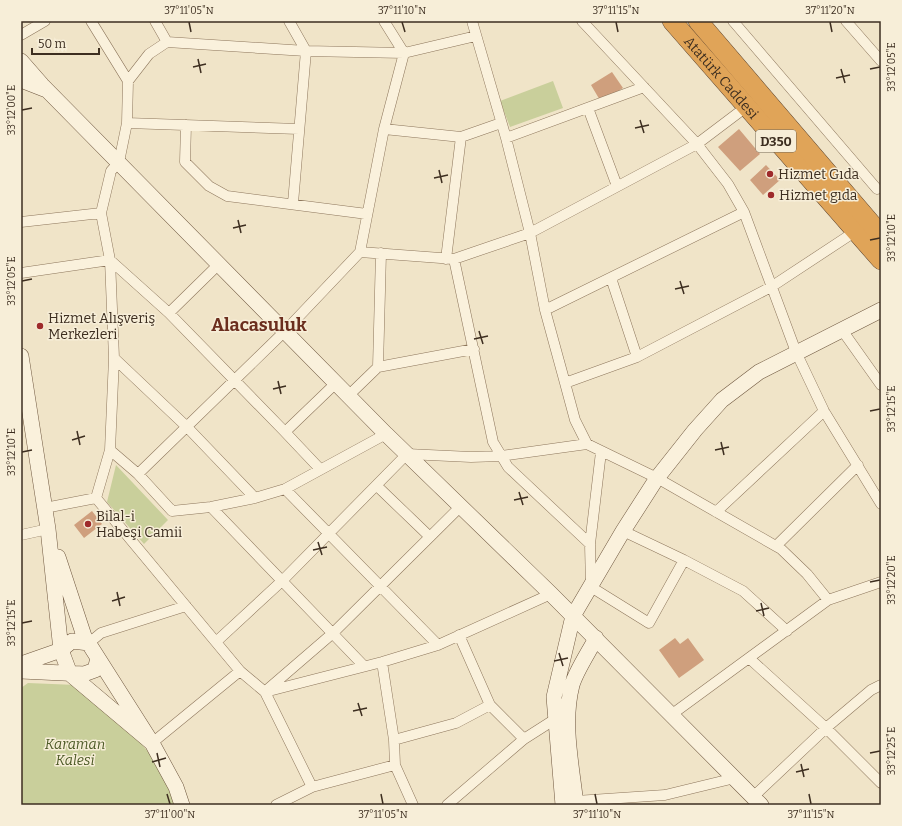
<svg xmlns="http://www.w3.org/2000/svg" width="902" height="826" font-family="Bitter,serif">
  <rect width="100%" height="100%" fill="#f0e4c8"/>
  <path fill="#c9cf9b" d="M553,81L563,108L510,127L500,101Z
    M116,465L168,520L144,544L107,502Z
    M28,683L76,685L124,723L155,760L176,805H21V688Z"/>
  <path fill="#cf9f7d" d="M612,72L623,88L601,102L591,85Z
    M739,129L760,154L740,171L718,147Z
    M766,165L780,180L763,195L750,180Z
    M92,511L102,524L84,538L74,525Z
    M675,638L680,644L688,638L704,660L679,678L659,650Z"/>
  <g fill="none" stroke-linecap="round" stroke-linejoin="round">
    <defs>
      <path id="street" d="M91,21L128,81
        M155,21L167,42L306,51L404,53L476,36
        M289,21L306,51L293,203
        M472,21L506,138L530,233L545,310L565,383L575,420L587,444L657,478L781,549L807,574L828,600
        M582,21L697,144L728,184L744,212L796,352L824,411L881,504
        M733,21L877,189
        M846,21L881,61
        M21,35L45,21
        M588,108L617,186
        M127,123L299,129
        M186,125L185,162L209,186L227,196L367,214
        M384,129L461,137L501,123
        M506,138L644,87
        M21,222L101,213
        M360,252L454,259L530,233L697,144L746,107
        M446,259L461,137
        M454,259L493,442L508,467L590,544
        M21,273L110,260L169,313L285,432
        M611,278L637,357
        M545,310L744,212
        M169,313L219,264
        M842,330L881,385
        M114,358L187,427L255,498
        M378,367L474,349
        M565,383L637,357L771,287L856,231
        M348,396L378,367L381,253
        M110,450L138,474L172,511L211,507L255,498L285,489L386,434
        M601,452L590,544L591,587L649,623L684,560
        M320,469L285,432L336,383
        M138,474L285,331L360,252L384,129L404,53L384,21
        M377,486L429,536
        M285,489L438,645
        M96,498L110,450L114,358L110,260L101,213L111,171L119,162L127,123L128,81L149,54L167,42
        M211,507L363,665
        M45,508L96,498L240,671L265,692L312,787
        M716,512L824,411
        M623,531L684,560L743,591L787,631
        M21,535L48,529
        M776,546L858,465
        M459,635L490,705L524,739
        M217,641L283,580L407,454L471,457L501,456L587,444
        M89,643L101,633L186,606
        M749,658L826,728L881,783
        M382,662L394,740L395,765L413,805
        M268,689L333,633L461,506
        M265,692L382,662L438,645L551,594
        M671,715L828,600L881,582
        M394,740L456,723L490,705
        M152,743L240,671
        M753,797L826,728L871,690L881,685
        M576,801L665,795L735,778
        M276,805L312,787L395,765
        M447,805L524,739L560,716"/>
      <path id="secondary" d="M21,61L42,85L386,434L551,594L761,805
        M21,80L44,89
        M21,356L48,529L61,650L70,674L152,743
        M58,557L84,636L152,743L176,787L182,805
        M21,664L61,650L72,641L89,643
        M21,671L84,674L95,670L98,658
        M563,805L554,697L573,616L623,531L657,478L695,430L722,400L759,372L881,310
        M576,805C572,766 562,724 572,685C576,671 589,652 596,638"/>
      <g id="highway">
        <path id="s1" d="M672,21L881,260"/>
        <path d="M698,21L881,235"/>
      </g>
    </defs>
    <use href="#street" stroke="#8d765c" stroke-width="11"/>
    <use href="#secondary" stroke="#6f573f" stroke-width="16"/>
    <use href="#highway" stroke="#5b4430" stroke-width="20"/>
    <use href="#street" stroke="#faf1dc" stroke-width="10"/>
    <use href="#secondary" stroke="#faf1dc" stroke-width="15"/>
    <use href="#highway" stroke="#e0a458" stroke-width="19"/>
  </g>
  <path fill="none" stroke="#3d2e20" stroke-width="1.5" d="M189,22L191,32M402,22L405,32M616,22L618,32M830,22L832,32M198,59L201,73M193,67L206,64M841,69L845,83M870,69L880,67M836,78L850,75M22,110L32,108M640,120L644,133M635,128L649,125M439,170L442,183M434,178L448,175M238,220L241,233M233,228L246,225M870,240L880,238M22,281L32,279M680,281L684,294M675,289L689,286M479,331L483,344M474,339L488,336M278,381L281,394M273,389L286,386M870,411L880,409M77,431L80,445M72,440L85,436M721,442L724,455M715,450L729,447M22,452L32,450M519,492L523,505M514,500L528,497M318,542L322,555M313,550L327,547M870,582L880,580M117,592L120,606M112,601L125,597M761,603L764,616M756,611L769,608M22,623L32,621M559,653L563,666M554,661L568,658M358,703L362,716M353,711L367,708M157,753L160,767M870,753L880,751M152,762L166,758M801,764L804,777M796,772L809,769M167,794L170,804M381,794L383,804M595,794L597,804M809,794L811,804"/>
  <g fill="#9e2a2b" stroke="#f7eed8" stroke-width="1.5">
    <circle cx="770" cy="174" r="4"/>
    <circle cx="771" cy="195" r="4"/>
    <circle cx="40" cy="326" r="4"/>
    <circle cx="88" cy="524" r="4"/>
  </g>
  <g text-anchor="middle" stroke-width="3" stroke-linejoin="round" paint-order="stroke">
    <rect fill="#f7eed8" stroke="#756857" stroke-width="1" x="756" y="130" width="40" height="22" rx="3"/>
    <g font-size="13" font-weight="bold" fill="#3d2e20">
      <text x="776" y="146">D350</text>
    </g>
    <g font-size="14" fill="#3d2e20" stroke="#f7eed8">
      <text dy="5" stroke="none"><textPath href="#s1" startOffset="75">Atatürk Caddesi</textPath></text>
    </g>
    <g font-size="14" fill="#3d2e20" stroke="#f7eed8" text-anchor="start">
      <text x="778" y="179">Hizmet Gıda</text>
      <text x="779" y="200">Hizmet gıda</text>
      <text x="48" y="323">Hizmet Alışveriş<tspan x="48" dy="16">Merkezleri</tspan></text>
      <text x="96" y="521">Bilal-i<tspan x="96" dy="16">Habeşi Camii</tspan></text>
    </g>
    <g font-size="14" font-style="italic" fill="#4d5a26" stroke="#f7eed8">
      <text x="75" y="749">Karaman<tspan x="75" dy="16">Kalesi</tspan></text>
    </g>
    <g font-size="18" font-weight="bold" fill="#6b2e1e" stroke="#f7eed8">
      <text x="259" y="331">Alacasuluk</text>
    </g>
  </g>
  <rect width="902" height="826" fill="none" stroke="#f7eed8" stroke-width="44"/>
  <path d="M32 48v6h67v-6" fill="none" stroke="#3d2e20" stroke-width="2"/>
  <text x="38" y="48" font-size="12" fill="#3d2e20" stroke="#f7eed8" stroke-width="3" paint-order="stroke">50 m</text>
  <rect x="22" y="22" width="858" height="782" fill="none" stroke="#3d2e20" stroke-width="1.5"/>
  <g font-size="10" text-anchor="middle" fill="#3d2e20">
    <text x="189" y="14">37°11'05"N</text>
    <text x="402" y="14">37°11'10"N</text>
    <text x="616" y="14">37°11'15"N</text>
    <text x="830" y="14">37°11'20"N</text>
    <text transform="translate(891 67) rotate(-90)" y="4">33°12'05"E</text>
    <text transform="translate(11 110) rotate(-90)" y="4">33°12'00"E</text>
    <text transform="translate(891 238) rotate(-90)" y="4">33°12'10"E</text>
    <text transform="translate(11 281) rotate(-90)" y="4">33°12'05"E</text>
    <text transform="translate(891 409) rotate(-90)" y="4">33°12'15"E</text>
    <text transform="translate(11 452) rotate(-90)" y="4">33°12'10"E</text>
    <text transform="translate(891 580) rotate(-90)" y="4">33°12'20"E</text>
    <text transform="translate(11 623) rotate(-90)" y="4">33°12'15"E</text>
    <text transform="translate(891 751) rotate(-90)" y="4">33°12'25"E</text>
    <text x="170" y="818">37°11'00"N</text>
    <text x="383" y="818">37°11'05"N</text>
    <text x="597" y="818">37°11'10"N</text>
    <text x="811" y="818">37°11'15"N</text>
  </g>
</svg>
